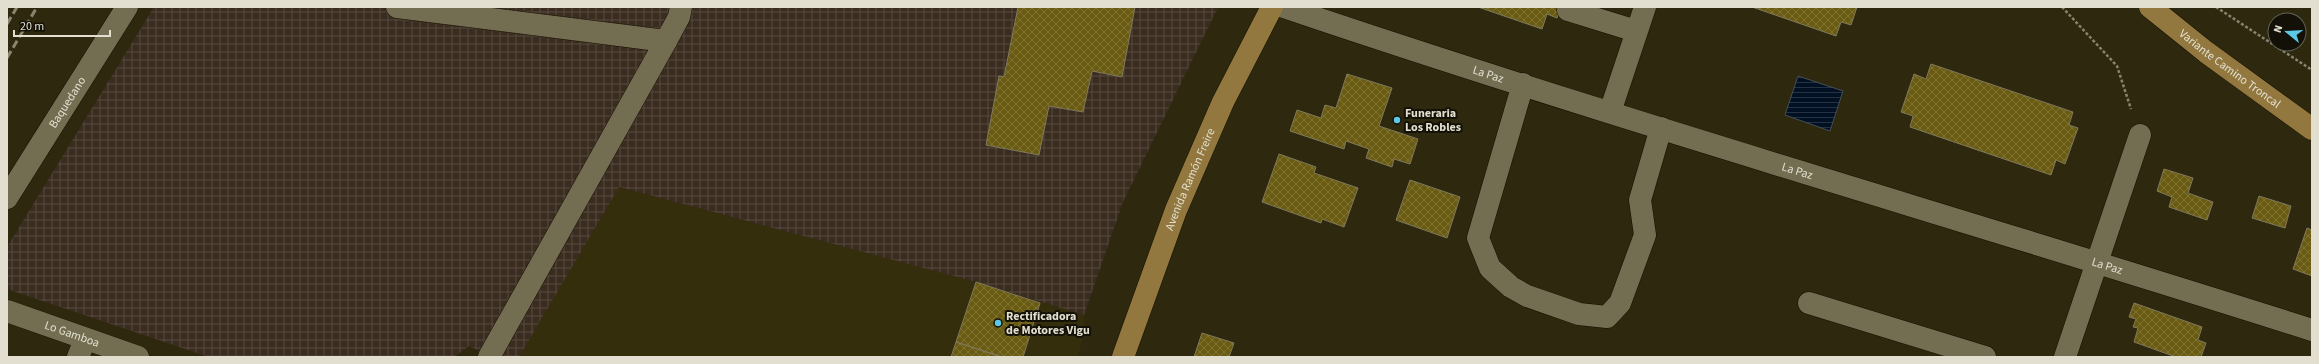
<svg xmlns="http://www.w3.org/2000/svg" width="2319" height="364" font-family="'Source Sans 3',sans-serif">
  <defs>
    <pattern id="industrial-grid" width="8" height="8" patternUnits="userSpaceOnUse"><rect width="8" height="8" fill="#3b2c20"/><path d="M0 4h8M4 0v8" fill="none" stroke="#574a3f"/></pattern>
    <pattern id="water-rules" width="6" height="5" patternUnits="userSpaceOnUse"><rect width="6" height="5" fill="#011022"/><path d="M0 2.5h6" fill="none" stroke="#263241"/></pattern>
    <pattern id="building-cross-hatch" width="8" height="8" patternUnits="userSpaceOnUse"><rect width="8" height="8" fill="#6a5b12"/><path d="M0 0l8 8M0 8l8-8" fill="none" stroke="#7f7233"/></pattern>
  </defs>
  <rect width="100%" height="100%" fill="#2e280f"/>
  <path fill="#352e0c" d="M618,187L976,282L1084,315L1085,330L1078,357H519Z"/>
  <path fill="url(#industrial-grid)" d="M154,7H1218L1123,202L1084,315L976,282L619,187L519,357H493L469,346L454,357H209L7,289V247Z"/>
  <path fill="url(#water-rules)" stroke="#444e56" d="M1798,76L1843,91L1830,131L1785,115Z"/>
  <path fill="url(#building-cross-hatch)" stroke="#7f795d" d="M1018,7H1135L1122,77L1092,71L1083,112L1049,106L1039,155L986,145L999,76L1004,77Z
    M1478,7H1561L1557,18L1547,14L1542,29Z
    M1752,7H1857L1851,25L1841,22L1836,36Z
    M1931,64L2073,112L2069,125L2078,128L2065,164L2056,160L2051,175L1910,127L1913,116L1901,112L1914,74L1926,79Z
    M1347,74L1392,88L1379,126L1418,139L1410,164L1394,159L1392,167L1366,158L1369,149L1346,141L1344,149L1290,131L1297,110L1321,118L1325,105L1336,108Z
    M1279,154L1316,167L1314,173L1358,188L1344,227L1322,219L1321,223L1262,202Z
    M2164,169L2193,178L2188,193L2213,202L2207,220L2169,207L2172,197L2157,191Z
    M1410,180L1460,197L1447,238L1396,220Z
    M2259,196L2291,206L2285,228L2252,218Z
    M2307,228L2312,230V276L2293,269Z
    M976,282L1040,303L1023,357H1002L956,342Z
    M2134,303L2202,327L2198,340L2206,343L2201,357H2176L2134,342L2138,328L2133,327L2136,319L2129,317Z
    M1202,333L1234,343L1229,357H1194Z
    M956,342L1002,357H951Z"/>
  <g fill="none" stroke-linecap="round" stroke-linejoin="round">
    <defs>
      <g id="minor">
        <path d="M397,7L666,41"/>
        <path id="s1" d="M1284,7C1624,122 1970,221 2312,330"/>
        <path d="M1568,10L1636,31"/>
        <path d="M1523,84L1478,238L1490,268L1511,287L1527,296L1579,314L1607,317L1620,303L1645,235L1640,200L1661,128"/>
        <path d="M1610,112L1645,7"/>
        <path id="s2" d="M7,198L127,7"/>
        <path d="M1809,303L1985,357"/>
        <path id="s3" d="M7,311L138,357"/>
        <path d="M78,357L85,340"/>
        <path d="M489,357L666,41L679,17L681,7"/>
        <path d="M2065,357L2140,135"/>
      </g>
      <g id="major">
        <path id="s4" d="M2150,7L2206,52L2312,129"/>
        <path id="s5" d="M1123,357L1176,210L1223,102L1272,7"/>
      </g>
    </defs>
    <use href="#minor" stroke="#161000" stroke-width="23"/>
    <use href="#major" stroke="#161000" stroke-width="23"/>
    <path stroke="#87836f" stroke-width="2.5" stroke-dasharray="3 2" stroke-linecap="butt" d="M2062,7L2117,66L2131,109
      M2216,7L2312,70"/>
    <use href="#minor" stroke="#736d52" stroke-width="22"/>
    <use href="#major" stroke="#92783f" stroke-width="22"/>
    <path stroke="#898571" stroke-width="3" stroke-dasharray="8 4" stroke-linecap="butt" d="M7,24L17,7
      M7,58L37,7"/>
  </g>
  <g fill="#5bc8e6" stroke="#131107" stroke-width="1.5">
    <circle cx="1397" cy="120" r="4"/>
    <circle cx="998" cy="323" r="4"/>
  </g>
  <g text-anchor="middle" stroke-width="4" stroke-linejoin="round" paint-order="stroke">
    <g font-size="12" fill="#e2dfd0" stroke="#131107">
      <text dy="4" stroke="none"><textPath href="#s4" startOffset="101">Variante Camino Troncal</textPath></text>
      <text dy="4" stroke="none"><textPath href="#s1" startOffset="215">La Paz</textPath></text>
      <text dy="4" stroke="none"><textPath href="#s2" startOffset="113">Baquedano</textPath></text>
      <text dy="4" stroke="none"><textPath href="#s1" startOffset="539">La Paz</textPath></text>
      <text dy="4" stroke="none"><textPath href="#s5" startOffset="190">Avenida Ramón Freire</textPath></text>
      <text dy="4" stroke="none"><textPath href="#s1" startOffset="863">La Paz</textPath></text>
      <text dy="4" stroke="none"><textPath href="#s3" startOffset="69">Lo Gamboa</textPath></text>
    </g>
    <g font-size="12" font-weight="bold" fill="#e2dfd0" stroke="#131107" text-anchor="start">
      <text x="1405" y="117">Funeraria<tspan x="1405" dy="14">Los Robles</tspan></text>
      <text x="1006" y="320">Rectificadora<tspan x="1006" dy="14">de Motores Vigu</tspan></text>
    </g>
  </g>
  <rect width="2319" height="364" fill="none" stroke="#e2dfd0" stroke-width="16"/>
  <g transform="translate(2287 32) rotate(288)"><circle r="19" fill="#131107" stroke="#666357"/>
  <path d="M0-3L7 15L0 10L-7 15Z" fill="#5bc8e6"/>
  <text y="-6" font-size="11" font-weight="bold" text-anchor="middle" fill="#e2dfd0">N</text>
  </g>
  <path d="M14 30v6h96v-6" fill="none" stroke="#e2dfd0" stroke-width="2"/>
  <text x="20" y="30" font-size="12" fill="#e2dfd0" stroke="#131107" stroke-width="3" paint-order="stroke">20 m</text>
</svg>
